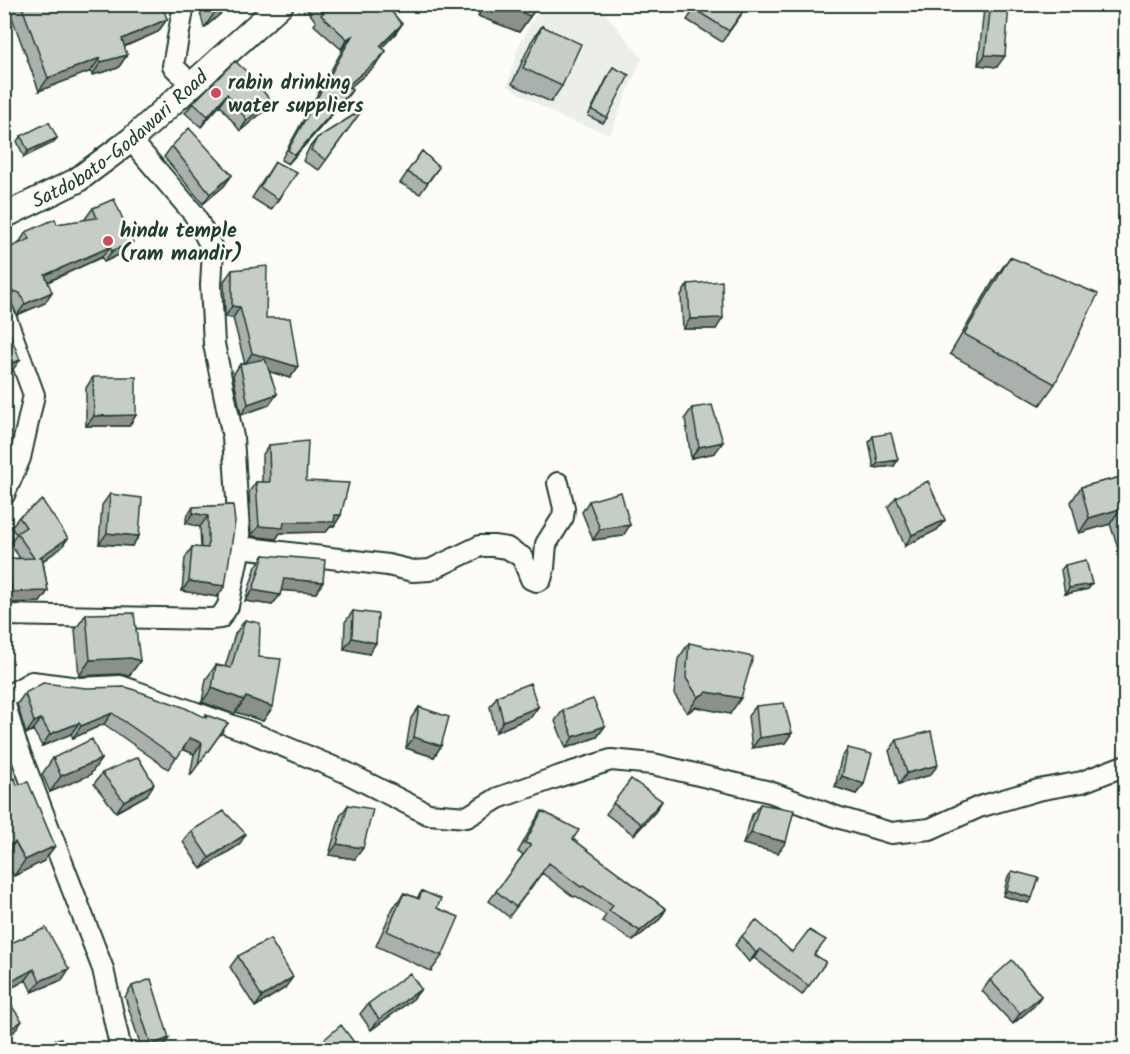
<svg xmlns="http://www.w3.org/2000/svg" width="1130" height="1054" font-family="Kalam,sans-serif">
  <rect width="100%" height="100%" fill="#fdfcf7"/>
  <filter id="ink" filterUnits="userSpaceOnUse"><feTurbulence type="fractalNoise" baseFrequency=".0167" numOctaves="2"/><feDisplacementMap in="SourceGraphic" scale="12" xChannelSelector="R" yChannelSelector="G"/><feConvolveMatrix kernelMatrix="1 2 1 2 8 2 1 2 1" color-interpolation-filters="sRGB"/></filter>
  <g filter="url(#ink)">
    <path fill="#eceee9" d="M542,5H598L642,58L610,134L564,119L507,86L520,42Z"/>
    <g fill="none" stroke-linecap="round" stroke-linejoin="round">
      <defs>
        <path id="minor" d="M184,4L173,66L192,85
          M4,313L34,395L20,458L4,495
          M240,547L388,565L413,571L430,570L480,546H493L507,548L522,557L531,579L537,581L541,579L544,568L546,544L563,517L564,508L558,483
          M4,615L211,619L220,618L228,606L240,547L233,437L214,344L211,285L213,250L194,214L131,140
          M4,698L32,682L79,688L120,686L250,732L345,772L428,814L467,817L498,798L560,776L611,760L653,764L770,792L837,817L891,833L930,829L979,807L1038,790L1082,782L1126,765
          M4,701L15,740L103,969L121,1050"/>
        <g id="tertiary">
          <path id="s1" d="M4,216L76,181L131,140L281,4"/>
        </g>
      </defs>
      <use href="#minor" stroke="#1f3d34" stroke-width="24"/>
      <use href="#tertiary" stroke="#1f3d34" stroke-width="28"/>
      <use href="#minor" stroke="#fdfcf7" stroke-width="20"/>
      <use href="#tertiary" stroke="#fdfcf7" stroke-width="24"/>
    </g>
    <path fill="#aab0ab" stroke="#1f3d34" stroke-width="1.5" d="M7,4H78L80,9L167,19L158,32L124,47L127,55L118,68L92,75L91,71L39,91Z
      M198,4H232L204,28Z
      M303,4H385L402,24L395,34L382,47L386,51L379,61L373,68L349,88L352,90L345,100L288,164L281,160L345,45L341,49L314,25L316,22Z
      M483,4H539L519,32L478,16Z
      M986,4H1009L997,67L978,65L984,8Z
      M694,9L741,15L722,42L687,20Z
      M542,26L562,86L551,102L512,84L531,42Z
      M235,61L271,101L264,111L240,131L220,105L201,127L185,113L193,103Z
      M613,67L607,118L603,123L588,116L610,72Z
      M362,110L319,170L303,161L309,148L317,138Z
      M21,136L57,138L53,143L24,157L17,141Z
      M172,146L232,175L224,186L203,204L164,157Z
      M422,151L439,167L420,194L400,183Z
      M275,162L297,173L271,210L252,198Z
      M93,208L125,252L104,262L102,257L48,282L45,303L17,315L12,304L7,301H4V250L19,244V243L26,232L57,224L86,220L85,219Z
      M1010,257L1055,384L1040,405L950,354L995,278Z
      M232,270L266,318L298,367L290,378L269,371V405L241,415L233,375L240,364H245L233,318L225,317L224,281Z
      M688,284L716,329H683L681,295Z
      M93,377L136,415L129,426H86V388Z
      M692,408L715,453L691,458L685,418Z
      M873,436L894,466L874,468L869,442Z
      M269,445L341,515L334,526H331L326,532L280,533L276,539L251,536L249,492L256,482H262V456Z
      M1125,476V569L1110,524L1079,533L1071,502L1081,487Z
      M110,494L139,536L132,546L99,544L102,505Z
      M896,497L945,520L937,530L905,546L888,507Z
      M589,501L623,536L593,540L582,512Z
      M233,505L217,597L182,591L185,558L192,547L201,548L200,527L186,523V518L193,507Z
      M19,517L68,538L61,548L43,561L48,591L40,602L4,603V563L8,559L20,558L10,544L16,534L11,527Z
      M264,555L323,582L316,593L281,590L280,595L272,605L245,601L256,566Z
      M1065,565L1092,584L1088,589L1065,594L1061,570Z
      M353,611L369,654L344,649L345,622Z
      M86,614L140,661L129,676L119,674L79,676L75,630Z
      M245,620L259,657L263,721L236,712L234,714L202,702L206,679L216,665L225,667L235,634Z
      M689,643L730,714L696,707L687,713L674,694L678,659Z
      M25,693L204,717L206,715L228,723L190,776L194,754L182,749L168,769L104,724L73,738L71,734L42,746L33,730L26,734L17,704Z
      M497,696L538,707L531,717L496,732L490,707Z
      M756,706L792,733L785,743L752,748L748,716Z
      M419,707L441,746L434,757L406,748L411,718Z
      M563,710L605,726L597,737L566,748L555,721Z
      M897,740L930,775L899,784L889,751Z
      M848,748L864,784L856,794L835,787L841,759Z
      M53,758L101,759L90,775L50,792L42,774Z
      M102,773L147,795L116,812L94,784Z
      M631,779L662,801L655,812L634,835L606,814Z
      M4,783L17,785L44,861L14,876L4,858Z
      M760,804L778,853L743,844L752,815Z
      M348,805L355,859L329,855L340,816Z
      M542,811L573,839L666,909L660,919L633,941L602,921L606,915L576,896L574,897L542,873L509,917L489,901L523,855L518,852L535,821Z
      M191,831L239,845L201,869L183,842Z
      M1012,871L1028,903L1003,896L1008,876Z
      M422,891L437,908L442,956L431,971L376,946L393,908L404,893L417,898Z
      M742,936L792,952L815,955L826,962L802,995L754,958L749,962L735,945Z
      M4,946L62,980L32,992L26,980L4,992Z
      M238,956L285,988L255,1007L230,967Z
      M990,980L1041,996L1034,1006L1013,1024L982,991Z
      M132,986L169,1038L162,1049L142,1050L125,997Z
      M421,989L413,999L371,1030L360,1014L368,1004Z"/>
    <path fill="#8b908b" stroke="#1f3d34" stroke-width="1.5" d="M225,4H232L204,28L215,12Z
      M486,4H539L519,32L478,16Z
      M167,19L158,32L113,51L122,39Z
      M402,24L395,34L374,56L380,46Z
      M352,36L345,45L341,49L347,39Z
      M386,51L373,68L340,96L347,86Z
      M127,55L118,68L92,75L101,62Z
      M985,55L1005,56L997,67L978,65Z
      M100,58L91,71L39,91L48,78Z
      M11,85L4,95V89Z
      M352,90L345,100L288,164L295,155Z
      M227,94L220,105L201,127L208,116Z
      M271,101L264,111L240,131L247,120Z
      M57,138L53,143L24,157L28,151Z
      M232,175L224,186L203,204L210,194Z
      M133,242L125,252L104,262L112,251Z
      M110,247L102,257L38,286L45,275Z
      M8,291H14L7,301H4V293Z
      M52,292L45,303L17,315L25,304Z
      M232,306L240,307L233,318L225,317Z
      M723,318L716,329H683L690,319Z
      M252,353L298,367L290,378L245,364Z
      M20,360L12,371L4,374V366Z
      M277,394L269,405L241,415L248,404Z
      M136,415L129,426H86L94,416Z
      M723,442L715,453L691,458L699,447Z
      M898,460L894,466L874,468L878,463Z
      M1120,509L1110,524L1079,533L1089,518Z
      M193,513L208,516L200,527L186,523Z
      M335,515H341L334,526H331L326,532L280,533L276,539L251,536L259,526Z
      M945,520L937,530L905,546L912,535Z
      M630,525L623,536L593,540L600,529Z
      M107,533L139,536L132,546L99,544Z
      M68,538L61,548L32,568L40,557Z
      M284,579L323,582L316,593L276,590Z
      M189,581L225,586L217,597L182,591Z
      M1092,584L1088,589L1065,594L1069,588Z
      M253,590L280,595L272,605L245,601Z
      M48,591L40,602L4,603L12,592Z
      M352,638L376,643L369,654L344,649Z
      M131,658L140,661L129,676L119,674L79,676L90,660Z
      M212,688L244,700L234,714L202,702Z
      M707,692L741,698L730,714L696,707L687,713L698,697Z
      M246,697L273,707L263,721L236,712Z
      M538,707L531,717L496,732L503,721Z
      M112,713L104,724L73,738L81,726Z
      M41,719L33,730L26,734L34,722Z
      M79,723L71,734L42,746L50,734Z
      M605,726L597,737L566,748L573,737Z
      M10,727L4,735V729Z
      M792,733L785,743L752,748L759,738Z
      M414,737L441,746L434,757L406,748Z
      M190,738L202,743L194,754L182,749Z
      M101,759L90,775L50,792L61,776Z
      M938,765L930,775L899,784L907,773Z
      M842,776L864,784L856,794L835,787Z
      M154,784L147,795L116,812L124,801Z
      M662,801L655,812L634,835L641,824Z
      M751,833L786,842L778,853L743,844Z
      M246,834L239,845L201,869L209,858Z
      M15,842L4,857V848Z
      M337,844L363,848L355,859L329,855Z
      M55,846L44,861L14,876L25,860Z
      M1007,890L1032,898L1028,903L1003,896Z
      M666,909L660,919L633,941L640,931Z
      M760,949L754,958L749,962L756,953Z
      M34,969L26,980L4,992V985Z
      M69,969L62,980L32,992L40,981Z
      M293,977L285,988L255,1007L262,997Z
      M421,989L413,999L371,1030L379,1019Z
      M1041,996L1034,1006L1013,1024L1020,1013Z
      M22,1021L14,1032L4,1039V1033Z
      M169,1038L162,1049L147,1050L151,1045Z"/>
    <path fill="#c6cdc7" stroke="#1f3d34" stroke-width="1.5" d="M21,4H78L80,9L94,4H162L167,19L122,39L127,55L101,62L100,58L48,78Z
      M213,4H225L215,12Z
      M317,4H385L402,24L380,46L386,51L379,59L347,86L352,90L295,155L288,150L352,36L347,39L321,15L323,13Z
      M501,4H539L530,16Z
      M699,4H748L729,31L694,9Z
      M991,4H1009L1005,56L985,55Z
      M542,26L581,44L562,86L523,68Z
      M235,61L250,75L271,101L247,120L227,94L208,116L193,103Z
      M4,66L11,85L4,89Z
      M613,67L629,75L607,118L592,110Z
      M362,110L326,160L311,150L317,138Z
      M49,122L57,138L28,151L21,136Z
      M189,128L232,175L210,194L172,146Z
      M422,151L439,167L427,183L407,172Z
      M275,162L297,173L278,199L260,187Z
      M114,199L133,242L112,251L110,247L45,275L52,292L25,304L20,293L14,291H8L4,293V250L30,239L26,232L55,219L57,224L97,218L93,208Z
      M1010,257L1098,294L1055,384L964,334Z
      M267,266L266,318H290L298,367L252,353L240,307L232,306V270Z
      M722,281L723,318L690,319L688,284Z
      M4,318L20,360L4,366Z
      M265,359L277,394L248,404L240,364Z
      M93,377H136V415L94,416Z
      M712,405L723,442L699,447L692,408Z
      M891,433L898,460L878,463L873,436Z
      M308,441L306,481L349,483L341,515H335L334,522H284L283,528L259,526L256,482H270L269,445Z
      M1125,476V525L1120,509L1089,518L1081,487Z
      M928,481L945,520L912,535L896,497Z
      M621,492L630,525L600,529L589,501Z
      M110,494L142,498L139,536L107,533Z
      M42,500L68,538L40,557H42L48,591L12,592L8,559L34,558L17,533L26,527L19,517Z
      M233,505L235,522L225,586L189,581L192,547L208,548V516L193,513V507Z
      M264,555L325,560L323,582L284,579L280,595L253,590Z
      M1086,560L1092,584L1069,588L1065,565Z
      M353,611L378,614L376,643L352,638Z
      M134,613L140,661L131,658L90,660L86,614Z
      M245,620L260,623L259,657L281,659L273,707L246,697L244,700L212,688L216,665L231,668Z
      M689,643L753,657L741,698L707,692L698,697L686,678Z
      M43,683L86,688L126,687L183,707L206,718V715L228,723L198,765L202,743L190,738L177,758L112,713L81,726L79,723L50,734L41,719L34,722L25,693Z
      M530,683L538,707L503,721L497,696Z
      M593,699L605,726L573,737L563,710Z
      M784,703L792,733L759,738L756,706Z
      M419,707L449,717L441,746L414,737Z
      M4,710L10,727L4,729Z
      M931,731L938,765L907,773L897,740Z
      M92,739L101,759L61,776L53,758Z
      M848,748L872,754L864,784L842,776Z
      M138,757L154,784L124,801L102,773Z
      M15,778L17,785L28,782L55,846L25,860L15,842L4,848V783Z
      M631,779L662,801L641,824L613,803Z
      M760,804L794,810L786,842L751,833Z
      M348,805L373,809L363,848L337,844Z
      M224,811L246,834L209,858L191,831Z
      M542,811L579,830L573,839L666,909L640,931L609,911L613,905L583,886L581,887L549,863L516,907L496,891L531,845L525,843Z
      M1012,871L1039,878L1032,898L1007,890Z
      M422,891L441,899L437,908L459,917L442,956L387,931L404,893L419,899Z
      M756,920L792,952L809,930L826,940L814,955L826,962L809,986L760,949L756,953L742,936Z
      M46,928L69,969L40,981L34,969L4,985V946Z
      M270,939L293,977L262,997L238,956Z
      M1012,960L1041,996L1020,1013L990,980Z
      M410,973L421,989L379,1019L368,1004Z
      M151,979L169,1038L151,1045L132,986Z
      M4,995L22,1021L4,1033Z
      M341,1025L360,1050H312Z
      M61,1038L65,1050H24Z
      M1069,1041L1075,1050H1054Z"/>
  </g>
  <g fill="#d1495b" stroke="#fdfcf7" stroke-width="2">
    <circle cx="216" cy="93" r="6"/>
    <circle cx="108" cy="241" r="6"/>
  </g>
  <g text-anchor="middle" stroke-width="5" stroke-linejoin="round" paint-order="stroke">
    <g font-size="20" font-weight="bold" fill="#1f3d34" stroke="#fdfcf7" text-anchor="start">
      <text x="228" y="89">rabin drinking<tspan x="228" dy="23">water suppliers</tspan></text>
      <text x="120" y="237">hindu temple<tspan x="120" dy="23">(ram mandir)</tspan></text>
    </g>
    <g font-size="20" fill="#1f3d34" stroke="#fdfcf7">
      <text dy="7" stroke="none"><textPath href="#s1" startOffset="140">Satdobato-Godawari Road</textPath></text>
    </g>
  </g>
  <rect width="1130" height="1054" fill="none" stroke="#fdfcf7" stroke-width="24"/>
  <rect x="12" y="12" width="1106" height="1030" fill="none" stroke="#1f3d34" stroke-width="2" filter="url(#ink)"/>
</svg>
